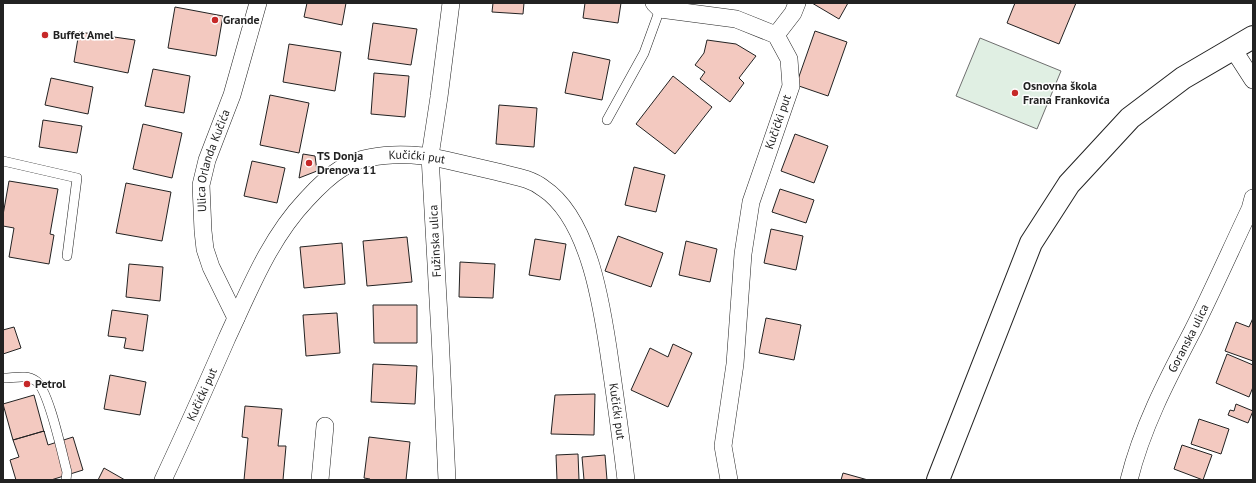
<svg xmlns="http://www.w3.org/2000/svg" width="1256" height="483" font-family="'PT Sans',sans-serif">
  <rect width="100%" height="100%" fill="#fff"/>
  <path fill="#e0efe3" stroke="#6f6f6f" d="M980,38L1061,71L1037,129L956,96Z"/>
  <path fill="#f3c9c0" stroke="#222" d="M307,3H346L342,25L304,17Z
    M493,3H524L523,14L492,12Z
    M585,3H621L618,23L583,18Z
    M812,3H848L839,19Z
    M1015,3H1076L1059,44L1007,23Z
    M175,7L223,16L216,56L168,48Z
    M373,23L417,29L411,65L368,59Z
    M815,31L847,42L828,96L796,85Z
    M79,32L135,40L128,73L74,62Z
    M707,40L736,44L756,56L739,78L744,83L730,102L700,79L705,72L695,65L704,53Z
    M289,44L341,52L335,91L283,82Z
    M573,52L610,60L602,100L565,93Z
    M153,69L190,76L184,113L145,106Z
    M374,73L409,76L405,117L371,114Z
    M673,76L712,107L675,154L636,124Z
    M51,78L93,87L88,114L45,105Z
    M270,95L309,103L299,153L260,145Z
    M499,105L537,108L534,147L496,144Z
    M43,120L82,126L77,153L39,147Z
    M143,124L182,133L172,178L133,169Z
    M795,134L828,146L814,183L781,171Z
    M303,154L315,156L317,171L299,178Z
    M252,161L285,168L277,203L244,196Z
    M634,167L665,175L656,212L625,205Z
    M9,181L58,189L50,234L54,235L49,264L9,257L14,228L3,226V215Z
    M126,183L171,192L162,241L116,233Z
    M780,189L814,200L806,223L772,212Z
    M771,229L803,236L796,270L764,263Z
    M618,236L663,253L651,287L605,271Z
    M407,237L412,282L367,286L363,241Z
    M535,239L566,244L560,280L529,275Z
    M686,241L717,249L710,282L679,275Z
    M342,243L345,284L304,288L300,247Z
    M460,262L495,264L493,298L459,297Z
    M129,264L163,267L160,301L126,297Z
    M373,305H417V343H374Z
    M112,310L148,315L143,351L124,348L126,338L108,336Z
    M337,313L340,353L306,356L303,315Z
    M766,318L801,325L794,360L759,353Z
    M1253,318V361L1225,351L1236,322L1249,327Z
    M14,327L21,348L3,354V330Z
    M673,344L692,353L668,407L631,390L650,348L668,357Z
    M1227,354L1253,365V387L1249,397L1216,383Z
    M373,364L417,366L415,404L371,402Z
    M110,375L146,382L140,415L104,409Z
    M595,394L594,435L551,434L555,395Z
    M34,395L44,432V431L13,440L3,404Z
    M1236,404L1253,411L1248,423L1228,415L1230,410L1234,411Z
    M245,406L282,409L278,446H286L283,480H244L248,438L242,437Z
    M1199,419L1229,429L1221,454L1191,444Z
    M44,431L48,445L73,437L83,470L51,480H16L10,460L19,457L13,440Z
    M369,437L410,442L406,480H370V479L364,478Z
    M1182,445L1212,455L1203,480L1174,469Z
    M578,454L579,480H557L556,455Z
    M605,455L607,480H584L582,457Z
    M104,468L125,480H98Z
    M843,473L868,480H841Z"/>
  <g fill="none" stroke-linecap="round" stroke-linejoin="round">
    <defs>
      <path id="service" d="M607,120L644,53L660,9
        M3,161L77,178L67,256
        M3,378C15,378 26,374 36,381C49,390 62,454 67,472L66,480"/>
      <g id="minor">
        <path d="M654,3L660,9L736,19L776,35L789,59L791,86L751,202L743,254L735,364L723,446L729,480"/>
        <path d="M776,35L793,13L797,3"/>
        <path d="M1233,49L1253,80"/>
        <path id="s1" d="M236,318L211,267L205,249L203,231L201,185L207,160L232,95L258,3"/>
        <path id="s2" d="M163,480C185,433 206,386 227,338C249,291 269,239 306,200C316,189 329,176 342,168C369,151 415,153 446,160C463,164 480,168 498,172C513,176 530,178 543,188C593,221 604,320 612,375C617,410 622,445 626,480"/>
        <path d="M320,480L325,426"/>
        <path d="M447,480L440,335L430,156L439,97L451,3"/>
        <path id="s3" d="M1129,480C1142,427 1168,378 1193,330C1213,290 1231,249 1250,209L1253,198"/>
      </g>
      <path id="tertiary" d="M938,480L1031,243L1069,184L1130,118L1183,78L1253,37"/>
    </defs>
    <use href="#service" stroke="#222" stroke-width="10"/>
    <use href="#minor" stroke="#222" stroke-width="18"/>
    <use href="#tertiary" stroke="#222" stroke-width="24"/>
    <use href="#service" stroke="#fff" stroke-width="9"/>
    <use href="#minor" stroke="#fff" stroke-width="17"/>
    <use href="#tertiary" stroke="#fff" stroke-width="22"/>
  </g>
  <g fill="#c62828" stroke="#fff" stroke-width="1.5">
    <circle cx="215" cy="20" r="4"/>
    <circle cx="45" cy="35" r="4"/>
    <circle cx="1015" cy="93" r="4"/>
    <circle cx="309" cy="163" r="4"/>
    <circle cx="27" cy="384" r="4"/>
  </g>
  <g text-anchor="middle" stroke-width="3" stroke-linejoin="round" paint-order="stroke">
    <g font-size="12" font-weight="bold" fill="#222" stroke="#fff" text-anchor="start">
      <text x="223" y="24">Grande</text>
      <text x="53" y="39">Buffet Amel</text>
      <text x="1023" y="90">Osnovna škola<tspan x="1023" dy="14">Frana Frankovića</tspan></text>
      <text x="317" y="160">TS Donja<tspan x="317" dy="14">Drenova 11</tspan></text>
      <text x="35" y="388">Petrol</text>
    </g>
    <g font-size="12" fill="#222" stroke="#fff">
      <text transform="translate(778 122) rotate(-71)" y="4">Kučićki put</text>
      <text dy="4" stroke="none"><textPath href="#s2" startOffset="441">Kučićki put</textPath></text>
      <text dy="4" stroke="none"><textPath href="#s1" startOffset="166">Ulica Orlanda Kučića</textPath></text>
      <text transform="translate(435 241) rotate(-93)" y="4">Fužinska ulica</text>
      <text dy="4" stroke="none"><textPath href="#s3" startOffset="154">Goranska ulica</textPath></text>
      <text dy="4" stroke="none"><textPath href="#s2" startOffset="94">Kučićki put</textPath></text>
      <text dy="4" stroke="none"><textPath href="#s2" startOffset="813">Kučićki put</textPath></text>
    </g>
  </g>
  <rect width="1256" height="483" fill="none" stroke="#222222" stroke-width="8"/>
</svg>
